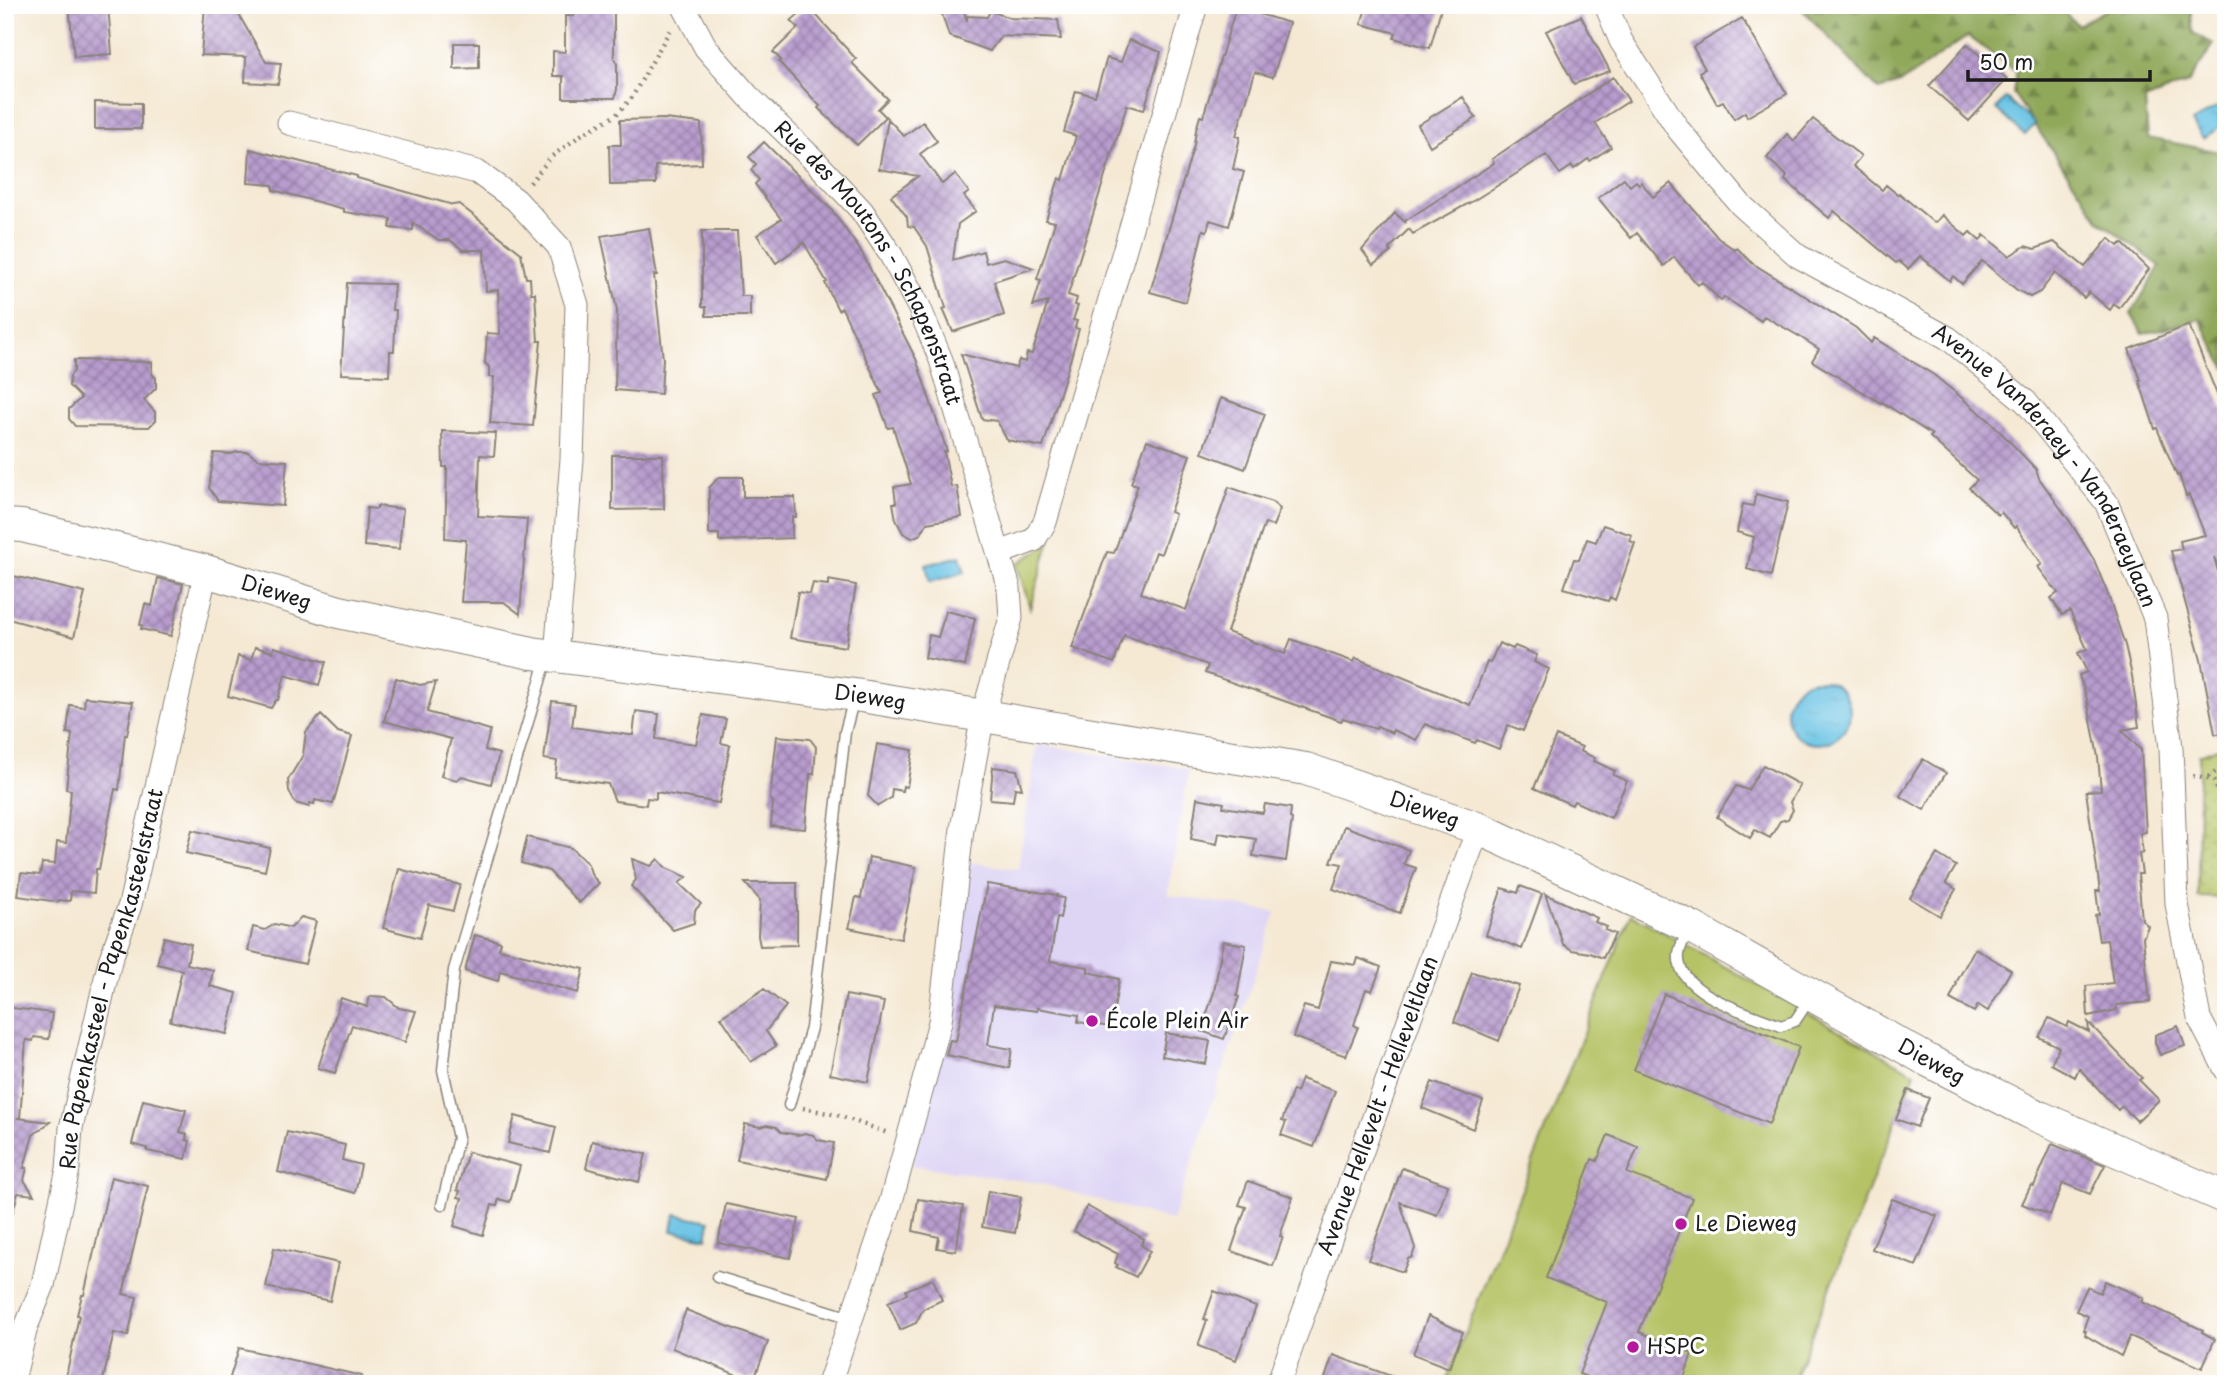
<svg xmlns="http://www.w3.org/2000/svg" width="2231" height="1389" font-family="'Playpen Sans',sans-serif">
  <defs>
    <pattern id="forest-firs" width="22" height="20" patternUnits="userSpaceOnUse" patternTransform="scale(1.75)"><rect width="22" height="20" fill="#90a85a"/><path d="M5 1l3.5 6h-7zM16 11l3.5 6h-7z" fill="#75884a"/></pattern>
    <pattern id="garden-dots" width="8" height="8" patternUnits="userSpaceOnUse" patternTransform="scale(1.75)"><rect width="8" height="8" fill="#b5c265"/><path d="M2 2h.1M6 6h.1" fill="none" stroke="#9ba657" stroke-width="1.8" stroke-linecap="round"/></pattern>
    <pattern id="water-ripples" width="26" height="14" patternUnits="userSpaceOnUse" patternTransform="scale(1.75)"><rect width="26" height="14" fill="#65c1e3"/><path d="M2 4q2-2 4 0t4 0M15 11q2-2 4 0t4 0" fill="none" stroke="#57a5c2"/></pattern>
    <pattern id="building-cross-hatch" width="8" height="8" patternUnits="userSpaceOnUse" patternTransform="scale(1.75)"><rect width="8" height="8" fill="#b89cce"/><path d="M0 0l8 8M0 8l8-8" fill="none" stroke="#957ea6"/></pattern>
  </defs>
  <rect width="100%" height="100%" fill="#fff"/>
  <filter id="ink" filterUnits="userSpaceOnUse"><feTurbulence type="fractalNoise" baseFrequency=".0143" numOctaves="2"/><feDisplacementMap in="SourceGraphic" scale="14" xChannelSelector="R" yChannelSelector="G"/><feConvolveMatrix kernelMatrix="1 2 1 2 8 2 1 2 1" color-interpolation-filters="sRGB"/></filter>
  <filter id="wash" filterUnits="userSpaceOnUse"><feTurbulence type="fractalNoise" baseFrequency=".00686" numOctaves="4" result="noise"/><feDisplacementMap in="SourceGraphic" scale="28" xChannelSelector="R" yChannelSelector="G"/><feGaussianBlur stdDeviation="1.57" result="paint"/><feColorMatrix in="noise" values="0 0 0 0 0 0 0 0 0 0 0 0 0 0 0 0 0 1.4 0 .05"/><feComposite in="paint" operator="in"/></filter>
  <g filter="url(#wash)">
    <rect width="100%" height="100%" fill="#f5e9d4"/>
    <path fill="#ded5f5" d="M1037,744L1189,769L1168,895L1276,912L1172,1221L1039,1183L911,1165L934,1086L968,862L1018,869Z"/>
    <path fill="#b5c265" stroke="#686f40" stroke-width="2" d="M1051,537L1030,608L1018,568V563L1043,547Z
      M1631,914L1915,1073L1792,1384H1445Z"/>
    <path fill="url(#forest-firs)" stroke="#56623b" stroke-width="2" d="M1798,5H2055L2078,25L2115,5H2190L2193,33L2214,44L2188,83L2145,100L2148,138L2226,153V369L2200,319L2143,334L2131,314L2160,266L2100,221L2013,93L2016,72L1968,36L1902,82L1879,90Z"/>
    <path fill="url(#garden-dots)" stroke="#686f40" stroke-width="2" d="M2226,745V898L2198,897L2199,755Z"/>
    <path fill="url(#water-ripples)" stroke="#406e80" stroke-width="2" d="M2006,98L2035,124L2025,135L1996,109Z
      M2226,102V124L2203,138L2192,122Z
      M960,556L965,572L930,582L926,565Z
      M1786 712a32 32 0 1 1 64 0a32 32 0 1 1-64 0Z
      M675,1214L710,1221L707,1238L672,1231Z"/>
    <g id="blocks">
      <path fill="url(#building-cross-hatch)" d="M69,5H108L112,54L74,57Z
        M205,5H224L223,9L236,10L266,62L281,63L278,84L245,82L246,57L201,55Z
        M574,5H614V57L617,64V89L615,98H563V76H553V51L565,52V16H574Z
        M939,5H962L967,21V16L987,17L990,11L1010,18L1058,20L1061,39L1001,36L990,51L949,36Z
        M1367,5H1442L1430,48L1394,38L1396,33L1361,24Z
        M808,6L856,59L852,63L888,99L878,109L886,117L857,145L818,108L820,106L779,62L781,60L773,52L798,28L791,21Z
        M1236,7L1289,23L1273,77L1255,72L1236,136L1240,137L1233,169L1244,172L1229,226L1210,220L1207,231L1203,230L1186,302L1150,292L1194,145L1196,130L1200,116L1203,117Z
        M1581,16L1610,71L1574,84L1546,31Z
        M1742,18L1787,94L1747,117L1745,112L1734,119L1723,101L1717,104L1699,72L1705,69L1693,47Z
        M1129,40L1161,52L1144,110L1127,105L1068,295L1077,298L1075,305L1078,306L1073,320L1077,321L1075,328L1079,329L1070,361L1043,447L1007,440L997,421L982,419L961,354L1016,368L1019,360L1025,362L1027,353L1032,354L1048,302L1033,306L1041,280L1037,279L1055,222L1046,220L1059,178L1063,180L1076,136L1064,132L1076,91L1095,96L1107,58L1121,62Z
        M454,43H479V68L454,69Z
        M1967,44L2007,79L1969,121L1929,86Z
        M1613,77L1629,101L1595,123L1611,147L1590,161L1588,159L1574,169L1572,166L1560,174L1546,155L1473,201L1413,234L1409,229L1389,249L1391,252L1373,265L1362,250L1395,213L1406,223L1405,221L1494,163L1492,159Z
        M1463,97L1476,118L1430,146L1418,125Z
        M95,102L141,103V129H95Z
        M664,119L701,123L702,164L655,166L656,184L610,185L609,145H621L620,120Z
        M888,119L904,136L923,122L937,141L920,154L942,184L955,174L969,192L964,196L976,211L958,224L953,260L983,251L986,263L1004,258L1034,268L994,281L1004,315L953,332L943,309L946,308L927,246L914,227L908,226L907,217L891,196L918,176L879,169Z
        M1813,119L1861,156L1853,166L1882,190L1886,185L1898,195L1899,193L1932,221L1936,222L1942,215L1966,236L1970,232L1980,241L1984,235L2009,256L2025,246L2035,249L2054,242L2085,267L2109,238L2118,246L2122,243L2149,269L2119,308L2114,304L2110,310L2089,292L2084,298L2055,273L2040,292L2030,297L2017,290L1982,261L1962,284L1953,276L1950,281L1920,256L1908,269L1899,261L1896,263L1834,211L1829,218L1785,180L1787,176L1767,158L1787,134L1794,141Z
        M764,142L831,209L862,253L916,359L947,451L944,452L951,487L957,486L962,517L927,523L921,534L912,538L903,533L896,520L893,503H896L894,487L911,484L893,427L888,428L876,395L882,393L842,308L838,310L825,283L827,282L804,243L776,263L757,235L781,219L755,184L759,180L751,170L756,164L749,157Z
        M250,149L357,176V178L453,205L459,204L521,253L526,278H530L531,293H535L538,341H541L533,426L490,423L494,377H489V367L485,363L487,333L500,334L499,313L498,290L486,291L484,250H463L450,240H439L413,223V230L390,228L391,219L344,212V209L273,190V185L248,183Z
        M1624,178L1630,186L1636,181L1639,184L1641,182L1653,197L1671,183L1718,238L1735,250L1737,248L1752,263L1856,328L1871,343L1874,338L1934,375L1990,421L2036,469L2039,478L2071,523L2094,560L2107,592L2125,645L2132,676L2139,727L2122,730L2141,750L2146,832L2140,833L2143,853L2139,854L2142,874H2138L2142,920L2148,926L2143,938L2150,1002L2116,1005L2117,1010L2088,1016L2086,986L2113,983L2107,940L2099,941L2095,915L2099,914L2096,891H2100L2086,791L2101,790L2098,757L2087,699L2079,675L2087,672L2078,653L2087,649L2070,611L2062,615L2051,598L2058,593L2038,567L2042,564L2016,526L2014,528L2001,512L1998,515L1969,488L1977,480L1930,437L1932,435L1882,402L1881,403L1812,361L1819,349L1797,335L1764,316L1761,321L1724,297L1721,301L1702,282L1698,285L1674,257L1664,266L1637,233L1631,238L1598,198Z
        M649,228L657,275H654L663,359L661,394L615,390L617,310L601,236Z
        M702,231H737L741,296H750V316H706V307H702Z
        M347,283L394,284L392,310H396L394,351H390L389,376L341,374Z
        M2189,325L2226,417V584L2214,557L2226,601V734H2215L2201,660L2171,551L2182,549L2180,541L2205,535L2189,495L2186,496L2179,475L2177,476L2157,428L2155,429L2139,380H2141L2129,349Z
        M74,360L152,362V374L156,378V388L144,400L155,412V421L149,427L75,426L69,419V409L81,398L69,386L70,376L74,371Z
        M1221,398L1265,414L1245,469L1202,453Z
        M442,431L496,433L494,456L480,455L478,516L527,519L520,614L504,602H461L466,540L445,538L447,467H443Z
        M1147,440L1190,455L1170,512L1175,514L1161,554L1156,552L1141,593L1186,610L1229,487L1272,502L1280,509L1273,526L1265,523L1227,632L1285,654L1291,639L1354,662L1356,658L1470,705L1487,662L1490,663L1499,643L1513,649L1515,646L1537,655L1534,662L1549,669L1523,731L1508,725L1499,749L1477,740L1475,743L1425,724L1416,740L1393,730L1392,733L1377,726L1376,729L1343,718L1341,721L1205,673L1208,665L1124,635L1114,663L1072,648L1107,552L1114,553L1126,520L1138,485L1131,483Z
        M237,452H248L258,459L287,461L283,506L218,501L209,488L214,453L231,454Z
        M612,455H663L664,509L612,510Z
        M719,477H743V497H795L796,517H792V538L719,541V534H709V488Z
        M1756,494L1788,502L1771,576L1747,569L1754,537L1737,532L1743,504L1753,506Z
        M377,506L403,509L399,549L364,546L367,508L377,509Z
        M1603,525L1632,535L1630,541L1635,543L1615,600L1610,597L1608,601L1564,588L1574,559L1579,560L1587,539L1596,542Z
        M5,574L85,593L74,637L5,618Z
        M158,578L183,584L171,636L141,629L142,626L140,625L145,604L152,606Z
        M828,580L856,585L846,647L790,638L798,592L810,594L813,583L828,585Z
        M946,611L975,618L965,666L925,658L929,635L938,637Z
        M255,647L273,652L274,647L326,662L319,685L285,675L278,700H276L271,708L228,696L238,656L251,660Z
        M396,678L420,685L436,682L427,712L490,730L485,750L499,754L491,784L462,776L457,780L441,776L451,739L384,721Z
        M85,697L133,702L127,735L125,734L119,790L115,789L99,869H96L94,893L71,891L70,901L59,900L58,902L18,896L21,873L40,875L42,863L55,864L57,842L66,843L71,790L66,789L72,734L67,733L70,705L84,707Z
        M552,701L575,704L572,727L629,735H633L636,711L659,714L656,739L696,744L703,715L726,719L721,743L730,745L719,803L656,792V799L647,798L646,805L615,801L608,784L555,777L557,761L544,759Z
        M321,715L338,732L352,736L333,804L315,800L314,804L310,803L309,807L295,803L289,791L288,780L303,755L306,732Z
        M777,736L810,739L816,747L814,774H810L805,829L771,826L773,802L770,798Z
        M1556,736L1582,747L1580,751L1595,758L1594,761L1615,771L1613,775L1627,781L1611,818L1574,801L1572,805L1534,788Z
        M877,744L913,750L907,787L903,786L902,791L892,789L891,798L878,806L868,796Z
        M1923,759L1946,773L1924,810L1900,796Z
        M1763,765L1800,785L1790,802L1793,810L1788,819L1780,821L1770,838L1755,830L1750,838L1717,817L1736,786L1748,790Z
        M993,767L1017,770L1022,789L1015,788L1013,801L990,799Z
        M1197,798L1224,803L1223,807L1263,813L1265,804L1291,808L1290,818L1292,819L1286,861L1253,856L1256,839L1219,833L1217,844L1191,839Z
        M1344,826L1409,850L1404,864L1416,868L1400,913L1333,889L1342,864L1331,862Z
        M192,830L270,848L265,871L186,853Z
        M527,837L571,848L588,864L592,876L599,883L579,903L549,871L521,863Z
        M1937,854L1956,866L1946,883L1956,889L1940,916L1910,898Z
        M869,857L916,867L901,939L849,928L856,897L861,898Z
        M632,859L651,866L658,859L666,868L687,877L679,883L701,904L695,910L694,923L673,930L631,886L636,880Z
        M399,869L460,885L453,911L429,905L420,938L383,928Z
        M745,883H797V945L760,946L758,936L760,900Z
        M987,884L1057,895L1056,897L1064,898L1060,918L1057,917L1050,961L1088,967V972L1119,979L1111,1027L1078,1022L1079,1015L1037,1008V1011L994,1005L988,1045L1012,1049L1009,1068L946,1055L950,1040L956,1041Z
        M1520,886L1542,894L1522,949L1486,935L1502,888L1518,893Z
        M1545,894L1597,918L1595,922L1607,927L1605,930L1615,934L1603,958L1590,953L1572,950L1563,944Z
        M301,917L316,921L305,964L248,951L253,927L265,930L275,924L291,928Z
        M475,935L501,942L499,949L584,969L578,993L500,971L498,981L465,971Z
        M164,937L191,944L187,964L213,970L210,986L237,993L227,1034L170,1021L182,970L157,964Z
        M1223,941L1246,945L1237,996L1239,997L1224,1039L1201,1031L1214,992Z
        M1975,948L2011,970L1988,1011L1978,1005L1974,1012L1950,999L1957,984L1956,983Z
        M1358,958L1381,967L1372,991L1366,989L1354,1025L1358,1027L1346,1056L1293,1037L1304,1006L1318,1010L1331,961L1356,965Z
        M1472,972L1519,986L1499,1041L1454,1022Z
        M764,989L786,1006L766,1031L776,1046L751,1062L721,1017Z
        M1664,994L1799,1047L1769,1124L1634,1070Z
        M846,995L884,1002L868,1082L830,1074Z
        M370,996L386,997L399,1008L416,1011L405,1042L352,1025L335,1073L318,1068L341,998L367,1007Z
        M5,1007L52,1013L49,1039L34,1037L33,1041L26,1040L20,1118H17L50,1122L33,1135L24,1168H27L24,1180L34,1195L18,1193L12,1215L5,1214Z
        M2049,1018L2067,1027L2069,1022L2089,1032L2088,1022L2142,1078L2139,1080L2159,1100L2137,1121L2122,1106L2118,1110L2079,1068L2075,1077L2051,1064L2059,1047L2039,1037Z
        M2178,1026L2185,1046L2160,1055L2155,1043V1035Z
        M1166,1033L1210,1041L1206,1064L1162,1056Z
        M1301,1079L1335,1091L1314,1147L1281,1135L1286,1122L1282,1121L1293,1090L1296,1092Z
        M1432,1082L1483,1101L1473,1129L1422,1108Z
        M1908,1090L1929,1098L1917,1127L1896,1119Z
        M143,1100L186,1110L180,1132L187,1134L186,1140L190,1141L186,1159L147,1151V1148L132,1144Z
        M515,1116L556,1127L550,1153L508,1143Z
        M745,1124L761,1127L767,1125L776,1127L781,1132L798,1135L805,1133L813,1135L818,1140L834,1143L827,1179L737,1160Z
        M287,1132L345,1145L342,1160L361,1165L355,1193L278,1172Z
        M1608,1135L1638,1147L1627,1173L1692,1198L1639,1332L1692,1353L1682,1384H1605L1579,1374L1607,1302L1546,1278L1592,1159L1597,1161Z
        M592,1141L646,1154L639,1182L586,1168Z
        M2052,1144L2105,1165L2090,1194L2063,1183L2050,1215L2022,1204L2031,1185L2034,1186Z
        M468,1152L520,1166L510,1202L499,1199L497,1206L492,1205L483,1235L454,1226L462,1198L458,1197L460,1191L457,1190Z
        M1402,1168L1448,1185L1437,1215L1400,1202L1415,1248L1412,1257L1408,1259L1403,1272L1368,1260Z
        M111,1177L148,1186L123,1294L137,1297L128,1336L114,1333L102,1384H77L65,1381L79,1316L77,1315L82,1295H84Z
        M1248,1181L1293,1197L1280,1236L1283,1237L1273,1266L1231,1251L1246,1207L1239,1205Z
        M988,1191L1021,1197L1015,1233L982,1227Z
        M918,1199L963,1206L956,1251L937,1248L939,1237L913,1231Z
        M1892,1199L1937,1216L1916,1266L1872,1249Z
        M726,1204L799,1219L790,1258L718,1243Z
        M1087,1206L1144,1239L1141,1245L1150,1251L1136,1277L1116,1267L1118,1265L1115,1263L1118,1254L1074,1231Z
        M274,1248L338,1263L330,1301L266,1287Z
        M933,1279L942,1300L923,1309L916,1323L900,1330L888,1302L907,1294L906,1290Z
        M2105,1281L2144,1298L2142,1302L2203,1330L2202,1332L2215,1339L2202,1368L2130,1336L2121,1356L2085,1335L2086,1331L2083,1330L2088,1316L2076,1311L2087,1287L2100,1293Z
        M1214,1291L1256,1307L1236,1360L1198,1346L1207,1320L1204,1319Z
        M686,1310L768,1342L754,1379L750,1377L749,1380L672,1348Z
        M1428,1316L1463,1332L1449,1368L1413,1354Z
        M239,1348L362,1376L361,1384H228Z
        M1333,1355L1405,1381L1404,1384H1323Z"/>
    </g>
  </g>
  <g filter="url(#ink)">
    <use href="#blocks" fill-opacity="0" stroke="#888278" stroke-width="2"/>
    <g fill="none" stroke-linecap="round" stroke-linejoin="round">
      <defs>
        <path id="lane" d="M1690,929C1685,937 1680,946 1679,954C1674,993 1753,1015 1781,1026L1795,1021L1811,997
          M789,1105L811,1028L845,732L854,698
          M442,1205L458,1138L443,1070L454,970L547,658
          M717,1277L851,1318"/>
        <g id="street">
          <path id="s1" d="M683,5L706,48L748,96L818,164L862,211L891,255L919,307L941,360L1009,588L1011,618L983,715L962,829L940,1022L890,1205L829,1384"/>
          <path id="s2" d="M1606,5L1621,41L1678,129L1741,205L1798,256L1948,338L2026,402L2106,502L2155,618L2171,748L2177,904L2199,1018L2226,1070"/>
          <path d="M289,123L477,172L516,200L559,247L577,305L572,459L556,656"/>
          <path d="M1000,553L1034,540L1045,522L1196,5"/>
          <path id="s3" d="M12,1384L26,1327L43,1285L68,1169L71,1128L110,961L130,905L206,571"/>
          <path id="s4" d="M1278,1384L1471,848L1480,829"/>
        </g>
        <g id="secondary">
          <path id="s5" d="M5,525L22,526L206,571L339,612L532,653L855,695L1306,769L1480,829L1691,927L1929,1061L2035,1115L2226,1198"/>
        </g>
      </defs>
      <use href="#lane" stroke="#888278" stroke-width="13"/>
      <use href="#street" stroke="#888278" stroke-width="25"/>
      <use href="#secondary" stroke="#888278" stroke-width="34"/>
      <path stroke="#888278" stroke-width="4.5" stroke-dasharray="2 5" stroke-linecap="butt" d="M530,183L551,157L581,135L616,115L631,99L670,30
        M2193,776L2213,780L2226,808
        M2208,777L2226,765
        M803,1108L837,1115L888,1133"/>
      <use href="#lane" stroke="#fff" stroke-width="10"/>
      <use href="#street" stroke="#fff" stroke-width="23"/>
      <use href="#secondary" stroke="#fff" stroke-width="32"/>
    </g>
  </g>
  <g fill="#b5179e" stroke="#fff" stroke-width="2.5">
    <circle cx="1092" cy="1021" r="7"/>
    <circle cx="1681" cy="1224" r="7"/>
    <circle cx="1633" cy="1347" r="7"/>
  </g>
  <g text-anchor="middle" stroke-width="6" stroke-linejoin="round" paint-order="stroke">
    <g font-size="21" fill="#1c1c1c" stroke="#fff">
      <text dy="7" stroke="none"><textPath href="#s1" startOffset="322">Rue des Moutons - Schapenstraat</textPath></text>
      <text dy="7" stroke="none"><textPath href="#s2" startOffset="653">Avenue Vanderaey - Vanderaeylaan</textPath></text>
      <text dy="7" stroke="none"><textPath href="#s5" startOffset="280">Dieweg</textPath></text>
      <text dy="7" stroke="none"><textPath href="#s5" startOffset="884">Dieweg</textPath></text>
      <text dy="7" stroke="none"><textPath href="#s5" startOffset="1451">Dieweg</textPath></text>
      <text dy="7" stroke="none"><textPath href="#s3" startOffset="418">Rue Papenkasteel - Papenkasteelstraat</textPath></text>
      <text dy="7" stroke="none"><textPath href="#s5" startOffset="2018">Dieweg</textPath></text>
      <text dy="7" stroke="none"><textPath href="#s4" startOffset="296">Avenue Hellevelt - Helleveltlaan</textPath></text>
    </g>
    <g font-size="21" fill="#1c1c1c" stroke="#fff" text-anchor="start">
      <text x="1106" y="1028">École Plein Air</text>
      <text x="1695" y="1231">Le Dieweg</text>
      <text x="1647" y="1354">HSPC</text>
    </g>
  </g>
  <rect width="2231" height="1389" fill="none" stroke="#fff" stroke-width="28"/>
  <path d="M1968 70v10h182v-10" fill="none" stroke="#1c1c1c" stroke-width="3.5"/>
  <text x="1979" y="70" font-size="21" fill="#1c1c1c" stroke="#ffffff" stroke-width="5" paint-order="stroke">50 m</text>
</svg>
